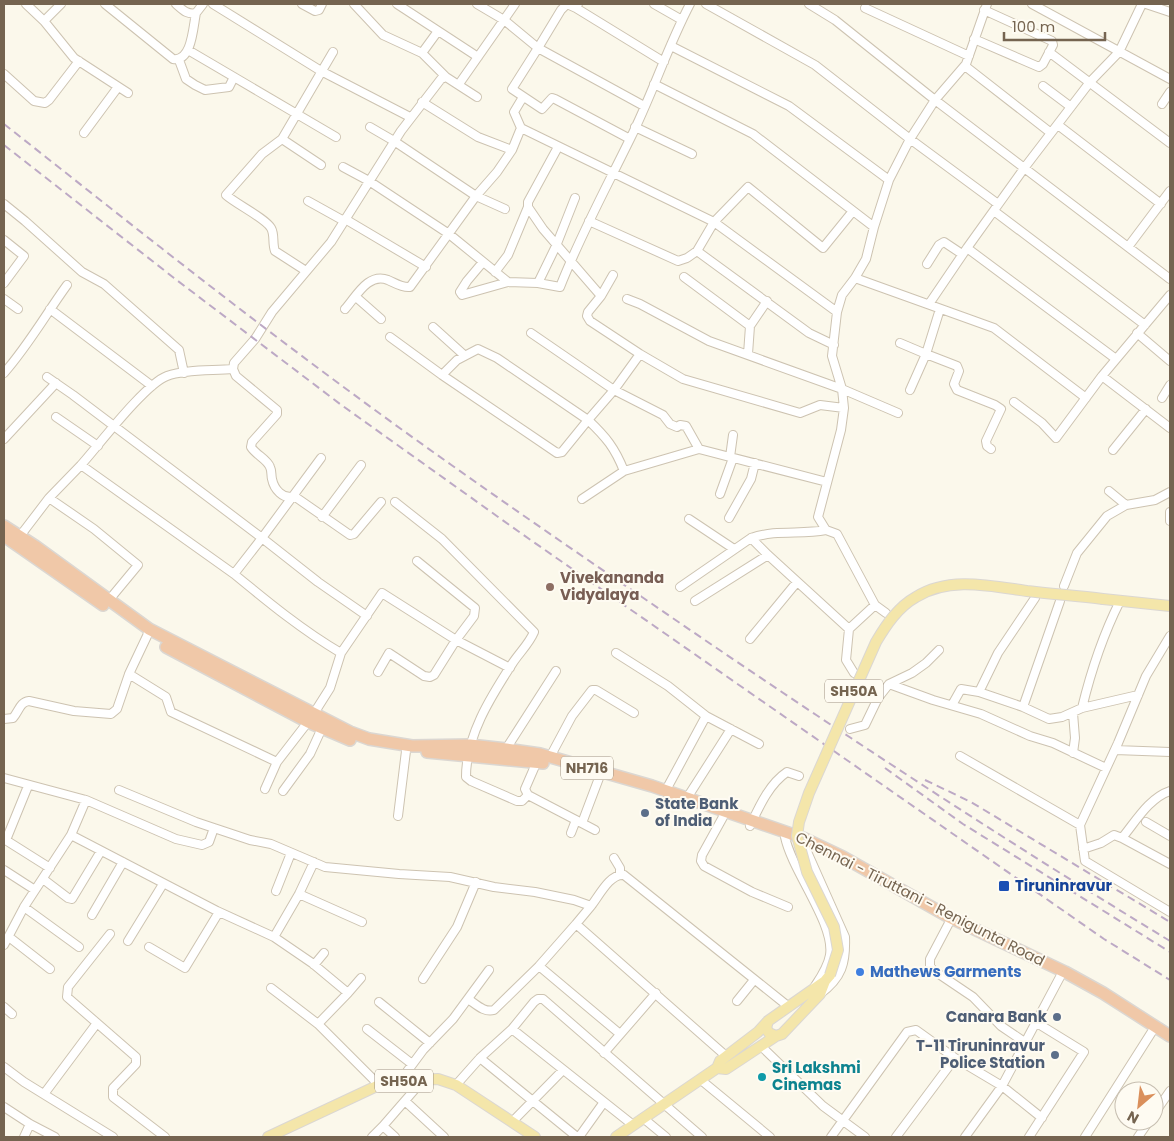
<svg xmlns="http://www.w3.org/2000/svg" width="1174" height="1141" font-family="Poppins,sans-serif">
  <rect width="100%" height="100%" fill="#fbf8eb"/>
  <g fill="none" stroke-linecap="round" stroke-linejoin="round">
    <defs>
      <path id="minor" d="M26,4L44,21L61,4
        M105,4L173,59C192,62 193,27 196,13
        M176,4C183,10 187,15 196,13L203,4
        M213,4L321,71L410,117
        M302,4L315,11L319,10L322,4
        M354,4L383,35L422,53L446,77
        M397,4L478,57
        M477,4L504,20L538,48L512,89L542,109L552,98L555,99L630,139
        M578,4L576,8L664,62
        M654,4L682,20
        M706,4L815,65L910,139L998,204
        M809,4L835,20L935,100L1170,279
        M1032,4L1170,79
        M1146,4L1170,12
        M576,8L567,4L561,10L538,48L644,106
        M865,8L969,56
        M44,21L74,58L128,93
        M974,39L1039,67L1043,64L1053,45L1052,41L984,10
        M671,46L789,106L889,180
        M188,50L336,137
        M1049,52L1170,143
        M422,53L438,31
        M179,60L186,79L195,85L205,90L229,87L234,77
        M965,66L1051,133
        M4,74L34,101L45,103L49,100L79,61
        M459,84L515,4
        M654,84L753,134L874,227
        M1043,86L1071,107
        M523,97L514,112L521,128L714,222L837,312
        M422,102L478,137L512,150L521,128
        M1162,104L1170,92
        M1058,125L1161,204
        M370,127L394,141L476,196L505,209
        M635,127L692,154
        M84,133L118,87
        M282,139L321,165
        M558,147L528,202V207L543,229L601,296
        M343,167L369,181L449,234L508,282
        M308,201L344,221
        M4,204L25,221L82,272L104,284L179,350L184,373
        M994,211L1145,325
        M345,219L426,267
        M589,221L678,261L687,258L697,251L809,333L834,345
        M4,240L24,256L4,283
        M1128,247L1170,191
        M967,248L1116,359
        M697,251L714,222L748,187L823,248L853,211
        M483,262L467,281L460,292L462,295L508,282L538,283L560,287C580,236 606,188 630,139C652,95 667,48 690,4
        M927,264L939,245L944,242L962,254
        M306,271L275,251C272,243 275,235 271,228C265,218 236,204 226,195L262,154L282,139L333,52
        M495,272L508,255L528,207
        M613,275L601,296L588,312L587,316L590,321L640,354L683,379L800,413L820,405L844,408
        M684,277L750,326
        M855,278L994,328L1086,398
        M538,283L556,246L575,198
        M356,297L381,319
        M4,299L18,309
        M627,299L640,304L709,341L842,389L898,413
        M929,304L967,248L1025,167L1090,82L1119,52L1142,4
        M50,309L152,386
        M345,309C356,297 368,272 388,280C395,283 402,288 410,287L476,196L497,172L512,150
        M940,309L926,354L957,366L959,371L954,384L957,390L995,405L1001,409L986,441L987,446L991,449
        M433,327L464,355
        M531,333L614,390L640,354
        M1137,333L1170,361
        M390,337L442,375
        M900,343L926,354L910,390
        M478,349L497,358L588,420L562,452L557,453L442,375L457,360Z
        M748,354L750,326L767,301
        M4,373C28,346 46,314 67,285
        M1102,376L1170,428
        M47,377L73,395L262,538L321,458
        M1162,398L1170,385
        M1014,402L1042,423L1056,438L1102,376L1170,295
        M56,417L98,446
        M4,439L56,383
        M1113,450L1146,409
        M730,457L733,435
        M81,465C99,445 145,384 167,376C186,369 213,371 233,369
        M624,471C615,448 606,437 588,420L614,390L663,415L670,424L677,427L680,425L686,426L699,449
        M1109,491L1126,505
        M720,494L733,458
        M49,498L94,529L138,565L109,600
        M582,499L624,471L699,449L827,482
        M381,502L354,534L350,535L294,496C283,500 274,489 272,479C271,475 272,471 270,467C267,459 256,455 251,447L252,442L277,414V410L236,376L233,369L234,363L255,339L272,312L331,242L401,131L441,79L446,77L477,97
        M395,502L442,539L534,632C529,644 519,653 512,664C490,698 466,736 466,777L471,781L517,801H522L528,795
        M1170,512V521
        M322,517L361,465
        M729,518L751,479L755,463
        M689,519L734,549
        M20,536L49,498L81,465L234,574
        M751,538L768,555L849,629
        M1064,586L1077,553L1107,516L1126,505L1155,500L1170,492
        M680,587L751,538C778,529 800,535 826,530
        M695,601L768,555
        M886,613L875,605L837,534L826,530L818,517L841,430L844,408L842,389L832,356L837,312L842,295L855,278L866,259L874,227L889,180L910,139L935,100L966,64L987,4
        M149,629L147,636L129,674L166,697L171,712L277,762L311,718L330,688L341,653L382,593L456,640L510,668
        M1170,636L1146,676L1118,743L1080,825L1085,861L1170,912
        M750,639L797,582
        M341,653C302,630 268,602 234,574L262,538L318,582L367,616
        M616,653L668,686L706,716L666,790
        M378,672L389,653L424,676L430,677L434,675L456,640L474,616L475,608L417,561
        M854,673L846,660L849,629L875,605
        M889,684L933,700L981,714L1030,736L1053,743L1106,768
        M979,692L998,653L1035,598
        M952,705L961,689L979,692L1023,707L1049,719L1062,717L1082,708L1138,695
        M1023,707L1060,601
        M1082,708C1091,671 1103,635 1120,601
        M1073,713L1075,738L1073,753
        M706,716L759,744
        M4,719L13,718C19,711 20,702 29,701L74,711L111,714L117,709L129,674
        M850,729L865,725L878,698L889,684L912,673L926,663L939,650
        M506,749L556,671
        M1115,750L1170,752
        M960,756L1080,825
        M550,757L572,716L592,690H596L634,713
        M538,759L525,789L528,795L595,830
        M4,778L86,800L176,839L202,845L209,842L214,828
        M265,789L277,762
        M119,790L196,822L250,840L271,844L325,867L399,874L450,877L494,887L535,892L574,900L591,906L576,924L726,1056
        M283,791L310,754L322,728
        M1170,791C1149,798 1136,821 1122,838L1170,864
        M687,798L731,729
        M398,816L406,751
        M723,817L702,855L701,861L704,866L752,892L788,907
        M1146,822L1170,836
        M582,823L599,778
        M750,826C759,807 769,784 787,772L799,776
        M571,833L576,820
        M71,835L217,911L274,937L312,963L348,993L318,1024
        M785,837C792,871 835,924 830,955C828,967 821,977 815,986
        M4,839L50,868
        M6,840L28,786
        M804,845L845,937C846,963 842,978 820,994
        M1083,849L1101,843L1114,835L1122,838
        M614,858L620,868V874
        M4,870L35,890
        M43,879L68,898L72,899L101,851
        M276,891L291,853
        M299,894L362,922
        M591,906C599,896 610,873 624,875L789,1007
        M24,907L79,947
        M92,915L123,862
        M949,923L930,959V966L933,970L973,997L1001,1026L1026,1043
        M110,934L68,987L67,997L136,1057V1064L113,1088V1097L165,1137
        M9,937L50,969
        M274,937L299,894L314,862
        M128,941L163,884
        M4,945L24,907L71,835L86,800
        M149,947L185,968L219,912
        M314,965L324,953
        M539,966L620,1034
        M423,979L457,927L476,882
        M271,988L318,1024L379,1085
        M348,993L361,978
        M468,999C476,1004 484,1013 494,1010L539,966L576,924
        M737,1001L754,980
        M379,1002L430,1043
        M4,1007L12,1014
        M367,1029L412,1064
        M512,1029L534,1002L538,999H543L702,1137
        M761,1046L823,1106L865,1137
        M604,1053L656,993
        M480,1058L577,1137
        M4,1067L24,1082L113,1137
        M701,1080L770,1137
        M400,1081L423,1050L453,1019L489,970
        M456,1085L480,1058L512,1029L633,1125
        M44,1094L97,1023
        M405,1101L444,1137
        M4,1107L30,1124L55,1137
        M1154,1114L1170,1091
        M643,1118L666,1137
        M512,1122L563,1070
        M383,1126L423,1080
        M24,1137L30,1124
        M372,1137L383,1126L395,1137
        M579,1137L604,1102
        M831,1137L907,1032L916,1030L955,1058
        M896,1137L955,1058L1002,1086L1060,977
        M965,1137L1002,1086L1042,1118
        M1029,1137L1084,1052L1037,1023
        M1085,1137L1153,1030
        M1138,1137L1149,1121"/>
      <path id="major" d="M1103,599L1170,606
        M825,981L768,1021L766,1028L769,1033L776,1036L782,1034L820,994L825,981L830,975
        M717,1068L726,1069L776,1036
        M268,1137L379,1085L395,1081L438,1079L456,1085L535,1137
        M616,1137L717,1068L720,1061L758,1032L768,1021"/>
      <path id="highway" d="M4,526L35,546L149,629L350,732L369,739L412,746L470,745L506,749L540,754L652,786L803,838L843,857L949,917L1065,972L1103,993L1170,1036
        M4,536L103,605
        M166,647L308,722L350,740
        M427,752L543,763"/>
    </defs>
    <use href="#minor" stroke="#cdc3b1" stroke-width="10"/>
    <use href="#major" stroke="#dbd7d2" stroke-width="12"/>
    <use href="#highway" stroke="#dbd7d2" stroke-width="14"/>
    <use href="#minor" stroke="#fff" stroke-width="8"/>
    <use href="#major" stroke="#f4e6aa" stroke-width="10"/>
    <use href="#highway" stroke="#f0c8a8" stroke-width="11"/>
    <path stroke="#bda9c5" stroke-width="2" stroke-dasharray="8 5" stroke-linecap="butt" d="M4,124C118,214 232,305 349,391C445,462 544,530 642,597C815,716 991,832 1170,941
      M4,145L174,278L340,404L522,534L1104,939L1170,980
      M885,768L963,824L1170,952
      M925,780L971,802L1170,922"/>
    <defs>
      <path id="major-bridge" d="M830,975L838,950L834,927L807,872L797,836L799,822L809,793L876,642C886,625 898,607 916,597C949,576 991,586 1027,591C1053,594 1078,596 1103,599"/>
    </defs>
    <use href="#major-bridge" stroke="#dbd7d2" stroke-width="12" stroke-linecap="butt"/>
    <use href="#major-bridge" stroke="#f4e6aa" stroke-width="10"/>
  </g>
  <circle fill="#8d6e63" stroke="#fefbf2" stroke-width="2" cx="550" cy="587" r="5"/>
  <g fill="#5c6f8a" stroke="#fefbf2" stroke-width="2">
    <circle cx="645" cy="813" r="5"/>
    <circle cx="1057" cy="1017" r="5"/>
    <circle cx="1055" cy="1055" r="5"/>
  </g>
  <rect fill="#1a4fb4" stroke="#fefbf2" stroke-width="2" x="998" y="880" width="12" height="12" rx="2.5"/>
  <circle fill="#3f7fe0" stroke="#fefbf2" stroke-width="2" cx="860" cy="972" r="5"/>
  <circle fill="#0f9aa8" stroke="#fefbf2" stroke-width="2" cx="762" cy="1077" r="5"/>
  <g text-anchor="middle" stroke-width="4" stroke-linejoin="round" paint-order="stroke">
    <g fill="#fefbf2" stroke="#9e9181" stroke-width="1">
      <rect x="825" y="679.5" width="58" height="23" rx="4"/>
      <rect x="561" y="756.5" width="52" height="23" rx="4"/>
      <rect x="375" y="1069.5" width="58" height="23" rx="4"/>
    </g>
    <g font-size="14" font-weight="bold" fill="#756450">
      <text x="854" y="696">SH50A</text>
      <text x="587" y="773">NH716</text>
      <text x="404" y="1086">SH50A</text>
    </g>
    <g font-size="15" font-weight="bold" fill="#785e54" stroke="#fefbf2" text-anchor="start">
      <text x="560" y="583">Vivekananda<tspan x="560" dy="17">Vidyalaya</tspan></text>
    </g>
    <g font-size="15" font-weight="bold" fill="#4e5e75" stroke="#fefbf2" text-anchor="end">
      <text x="655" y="809" text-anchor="start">State Bank<tspan x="655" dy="17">of India</tspan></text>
      <text x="1047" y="1022">Canara Bank</text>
      <text x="1045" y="1051">T-11 Tiruninravur<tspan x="1045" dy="17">Police Station</tspan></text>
    </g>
    <g font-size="15" font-weight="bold" fill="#164399" stroke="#fefbf2" text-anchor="start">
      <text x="1015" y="891">Tiruninravur</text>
    </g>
    <g font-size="15" fill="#756450" stroke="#fefbf2">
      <text transform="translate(920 899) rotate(27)" y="5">Chennai - Tiruttani - Renigunta Road</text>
    </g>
    <g font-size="15" font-weight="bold" fill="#366cbe" stroke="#fefbf2" text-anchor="start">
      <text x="870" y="977">Mathews Garments</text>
    </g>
    <g font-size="15" font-weight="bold" fill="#0d838f" stroke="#fefbf2" text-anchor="start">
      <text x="772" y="1073">Sri Lakshmi<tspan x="772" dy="17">Cinemas</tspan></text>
    </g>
  </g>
  <rect width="1174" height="1141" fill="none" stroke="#756450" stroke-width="10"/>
  <g transform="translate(1139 1106) rotate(208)"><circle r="24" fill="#fefbf2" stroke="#c7bfb1"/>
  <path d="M0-4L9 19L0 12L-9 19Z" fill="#da8f5b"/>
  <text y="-8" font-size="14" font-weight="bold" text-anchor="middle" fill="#756450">N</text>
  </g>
  <path d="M1004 32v8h101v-8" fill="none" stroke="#756450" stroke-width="2.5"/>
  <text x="1012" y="32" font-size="15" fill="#756450" stroke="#fefbf2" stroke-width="4" paint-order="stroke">100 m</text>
</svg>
